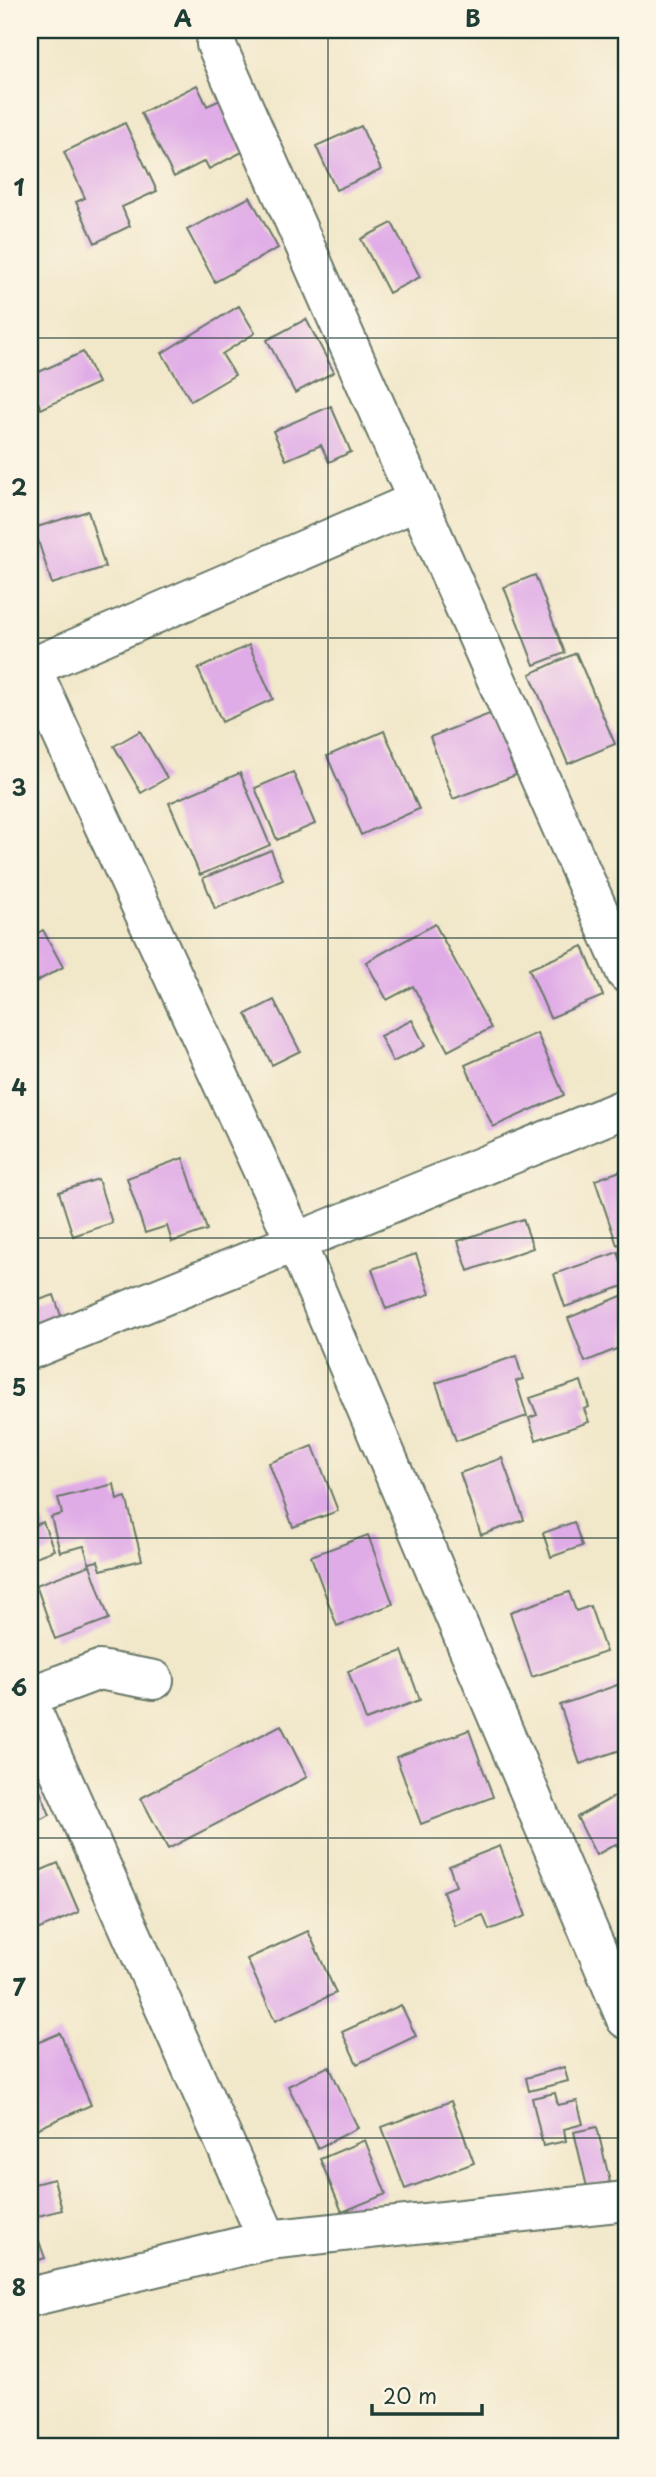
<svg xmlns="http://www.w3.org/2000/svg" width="656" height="2477" font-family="'Playpen Sans',sans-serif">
  <rect width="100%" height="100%" fill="#fcf5e5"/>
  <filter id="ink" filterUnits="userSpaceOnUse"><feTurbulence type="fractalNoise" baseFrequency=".0143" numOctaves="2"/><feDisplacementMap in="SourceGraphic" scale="14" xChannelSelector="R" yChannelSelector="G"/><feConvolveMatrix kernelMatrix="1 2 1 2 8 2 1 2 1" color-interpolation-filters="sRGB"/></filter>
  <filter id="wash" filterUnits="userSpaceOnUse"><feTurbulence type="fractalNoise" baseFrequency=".00686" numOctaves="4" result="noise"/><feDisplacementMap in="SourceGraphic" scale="28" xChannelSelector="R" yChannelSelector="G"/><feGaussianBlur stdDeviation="1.57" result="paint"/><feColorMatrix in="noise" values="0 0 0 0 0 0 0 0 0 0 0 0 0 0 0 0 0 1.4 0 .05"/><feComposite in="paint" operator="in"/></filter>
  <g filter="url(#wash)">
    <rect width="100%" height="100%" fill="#f1e7c9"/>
    <g id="blocks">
      <path fill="#e0ace7" d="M197,85L207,106L227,97L252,147L209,169L205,161L174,177L141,113Z
        M125,123L157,191L122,207L130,226L95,243L76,202L85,198L64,152Z
        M361,126L381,170L336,190L316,146Z
        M250,197L278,248L215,282L187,230Z
        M392,223L420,277L389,293L361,239Z
        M239,306L255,333L222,354L235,375L191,401L162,353Z
        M306,319L334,372L295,393L267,340Z
        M83,352L98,383L41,409L30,384V376Z
        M331,406L351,452L329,462L321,445L286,460L273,431Z
        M88,511L105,567L52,584L34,528Z
        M535,575L565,653L534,665L504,587Z
        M249,645L273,699L222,722L198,669Z
        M576,653L615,744L568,764L530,674Z
        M492,713L516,775L453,799L430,737Z
        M140,731L167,778L141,793L114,746Z
        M384,731L419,809L361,835L327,756Z
        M293,772L315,824L277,840L255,788Z
        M240,773L270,845L200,875L169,803Z
        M271,850L283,880L215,909L203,878Z
        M435,924L491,1028L448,1051L413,986L387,1000L366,962Z
        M43,930L63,967L30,985V937Z
        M583,946L603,996L550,1018L529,969Z
        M274,1000L300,1051L272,1065L246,1014Z
        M412,1020L425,1046L393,1062L380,1036Z
        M537,1033L564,1095L493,1127L465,1065Z
        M183,1158L207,1230L172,1242L167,1226L145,1233L127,1178Z
        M626,1169V1242L617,1245L595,1180Z
        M98,1179L112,1223L73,1236L59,1192Z
        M523,1219L533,1248L468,1271L458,1241Z
        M618,1252L626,1277V1285L565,1307L554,1274Z
        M416,1254L430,1294L386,1309L372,1269Z
        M626,1294V1345L585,1362L568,1318Z
        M54,1295L64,1325L30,1337V1303Z
        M516,1356L523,1379L516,1381L527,1416L456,1441L436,1383Z
        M581,1381L589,1407L584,1409L589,1422L536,1440L529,1418L537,1415L530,1398Z
        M313,1446L338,1511L293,1527L269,1463Z
        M502,1458L524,1520L481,1535L460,1473Z
        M114,1484L117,1500L126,1497L142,1560L101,1570L98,1561L89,1563L84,1546L60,1552L51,1517L62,1514L58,1498Z
        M43,1522L54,1550L30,1559V1527Z
        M574,1522L582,1546L551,1557L543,1533Z
        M368,1535L393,1604L337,1626L311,1556Z
        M90,1565L109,1619L55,1639L36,1585Z
        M569,1592L576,1611L590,1606L606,1652L532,1677L510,1612Z
        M402,1651L420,1700L366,1720L348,1671Z
        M623,1683L626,1691V1748L580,1764L560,1705Z
        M281,1725L307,1777L168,1849L141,1798Z
        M469,1730L493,1797L421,1824L396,1757Z
        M30,1767L50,1815L30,1824Z
        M626,1790V1864L616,1844L596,1855L577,1817Z
        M500,1846L526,1916L489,1930L483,1915L455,1926L443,1891L456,1886L449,1866Z
        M58,1863L79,1912L35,1931L30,1918V1875Z
        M308,1931L336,1993L275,2021L247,1959Z
        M401,2005L416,2036L357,2064L342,2032Z
        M60,2033L91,2105L30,2132V2046Z
        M329,2066L358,2128L318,2148L288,2086Z
        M564,2067L568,2081L529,2091L526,2078Z
        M555,2093L558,2105L577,2101L583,2124L564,2129L566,2141L543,2146L532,2098Z
        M451,2101L474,2163L405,2189L382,2127Z
        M597,2127L610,2182L587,2187L574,2132Z
        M365,2140L386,2194L342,2212L320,2159Z
        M54,2179L62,2210L30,2218V2185Z
        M33,2224L45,2258L30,2263V2225Z"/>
    </g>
  </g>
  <g filter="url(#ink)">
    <use href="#blocks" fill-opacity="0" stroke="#687868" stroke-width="2"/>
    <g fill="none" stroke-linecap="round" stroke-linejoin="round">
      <defs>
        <path id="street" d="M216,44L626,973
          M30,665L296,1243L626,2019
          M30,668L417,501
          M30,1350L626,1108
          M30,1696L99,1670L154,1680
          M30,1706L268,2240
          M30,2297L268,2240L626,2201"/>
      </defs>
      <use href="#street" stroke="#687868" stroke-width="42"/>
      <use href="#street" stroke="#fff" stroke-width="38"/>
    </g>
  </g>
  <path fill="none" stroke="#1f3d34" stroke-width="2" stroke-opacity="0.55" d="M328,30V2447M30,338H626M30,638H626M30,938H626M30,1238H626M30,1538H626M30,1838H626M30,2138H626"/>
  <rect width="656" height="2477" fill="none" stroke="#fcf5e5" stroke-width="77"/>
  <path d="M372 2404v10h110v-10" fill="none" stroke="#1f3d34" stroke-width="3.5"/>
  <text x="383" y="2404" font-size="21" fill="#1f3d34" stroke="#fcf5e5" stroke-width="5" paint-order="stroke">20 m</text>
  <rect x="38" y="38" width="580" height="2400" fill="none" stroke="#1f3d34" stroke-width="2.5"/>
  <g font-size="23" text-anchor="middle" font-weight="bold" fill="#1f3d34">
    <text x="183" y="27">A</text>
    <text x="473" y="27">B</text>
    <text x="19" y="196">1</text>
    <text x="19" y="496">2</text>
    <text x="19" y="796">3</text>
    <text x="19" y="1096">4</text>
    <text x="19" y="1396">5</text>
    <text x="19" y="1696">6</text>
    <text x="19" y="1996">7</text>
    <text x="19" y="2296">8</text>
  </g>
</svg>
